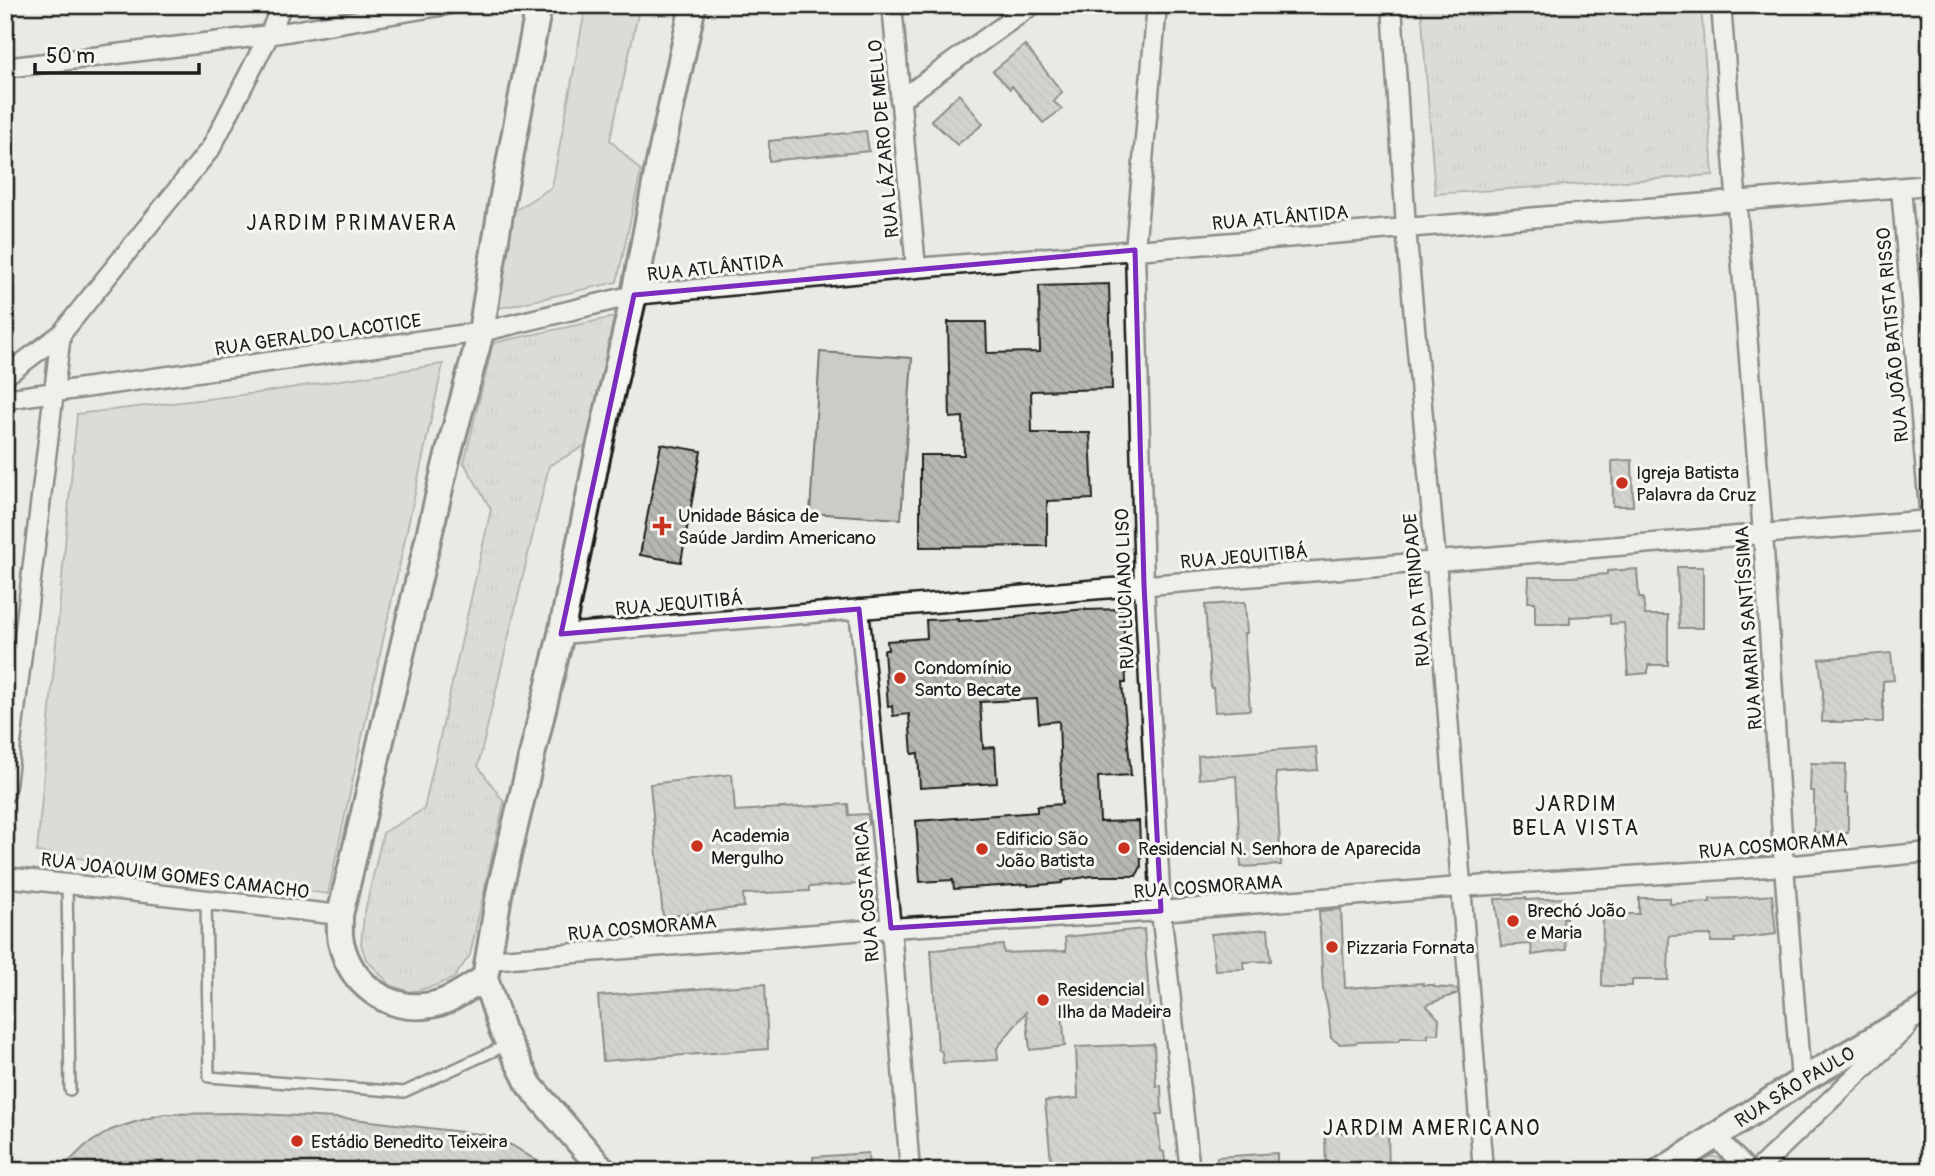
<svg xmlns="http://www.w3.org/2000/svg" width="1935" height="1176" font-family="Pangolin,sans-serif">
  <defs>
    <pattern id="park-tufts" width="24" height="20" patternUnits="userSpaceOnUse" patternTransform="scale(1.75)"><rect width="24" height="20" fill="#cbcbc7"/><path d="M3 7l-1-3M5 7V3M7 7l1-3M15 17l-1-3M17 17v-4M19 17l1-3" fill="none" stroke="#aeaeaa"/></pattern>
    <pattern id="building-back-hatch" width="6" height="6" patternUnits="userSpaceOnUse" patternTransform="scale(1.75)"><rect width="6" height="6" fill="#b6b6b3"/><path d="M-1 5l2 2M0 0l6 6M5-1l2 2" fill="none" stroke="#9c9c99"/></pattern>
  </defs>
  <rect width="100%" height="100%" fill="#e9e9e5"/>
  <filter id="ink" filterUnits="userSpaceOnUse"><feTurbulence type="fractalNoise" baseFrequency=".0143" numOctaves="2"/><feDisplacementMap in="SourceGraphic" scale="14" xChannelSelector="R" yChannelSelector="G"/><feConvolveMatrix kernelMatrix="1 2 1 2 8 2 1 2 1" color-interpolation-filters="sRGB"/></filter>
  <g filter="url(#ink)">
    <path fill="#cbcbc7" stroke="#747472" stroke-width="2" d="M586,5H640L610,140L641,171L617,282L496,309L514,211L552,187Z
      M820,352L912,358L901,519L810,513Z
      M443,364L328,894L37,852L77,414L258,393Z"/>
    <path fill="url(#park-tufts)" stroke="#747472" stroke-width="2" d="M1421,5H1701L1713,175L1435,194Z
      M614,317L588,444L549,466L478,766L504,802L470,955L454,978L431,987L410,992L390,985L366,959L361,944L364,916L383,833L424,809L491,509L464,463L493,343Z
      M1709,1156L1720,1158L1730,1171H1688Z"/>
    <path fill="url(#building-back-hatch)" stroke="#1c1c1c" stroke-width="2" d="M1025,45L1062,92L1054,102L1062,109L1043,123L1012,86L1010,89L993,71Z
      M959,94L983,124L957,145L931,120Z
      M866,131L869,151L769,161V141Z
      M1109,284L1112,389L1031,391L1032,433H1090L1093,499L1047,501V546L920,547V455H964L963,417L950,418L948,322H986L987,353L1040,352L1039,286Z
      M661,444L701,451L681,562L640,555Z
      M1632,460L1633,506H1613L1612,461Z
      M1677,567H1703V628H1679Z
      M1637,569L1639,598H1643L1645,615H1668V665H1648V673L1628,675L1624,623L1610,624V615L1570,617V624H1535V602H1528L1529,577H1571L1607,574V571Z
      M1245,602L1247,633H1244L1250,710L1215,712L1213,688H1211L1205,605Z
      M1085,609V610L1123,609L1126,683H1122L1131,775L1098,777L1100,822L1139,821L1141,867L1136,876H1091L1062,881V883L1028,886V884L954,889L953,880L920,882L916,821L1037,812V806L1062,804L1059,721L1039,723L1037,699L980,702L983,748L995,747L997,783L920,788L918,753L912,754L909,714L893,716L892,706L888,707L884,650H888L887,641L927,638L926,620L958,619V621L1016,618V616Z
      M1891,653L1894,680L1883,681V722H1822L1823,693L1819,659Z
      M1316,747L1318,770L1276,773L1281,865L1241,867L1236,776L1199,779L1198,756Z
      M1811,763L1846,764L1845,794H1848V833H1814V791H1810Z
      M732,774L735,811L848,804L849,815L868,814L869,824L853,830L855,856L861,860V871L857,874L858,884L809,887V891L743,894L744,907L663,917L650,784Z
      M1772,895L1776,934L1734,939L1735,942H1711V935L1669,936L1668,980H1632V986H1602L1603,914H1639V898H1670V904L1710,902V899L1738,898Z
      M1526,898V900L1564,898L1566,918H1563L1566,950L1532,955L1531,944L1501,946L1495,899Z
      M1341,909L1345,988L1423,983V985H1434V987L1458,989V993L1426,1005L1439,1019L1438,1034H1428V1038H1401L1399,1041L1357,1042L1356,1043L1340,1044L1331,1038L1328,1009L1323,989L1319,911Z
      M1144,929L1150,1011L1062,1012L1065,1046L1030,1050L1026,1012L997,1048L998,1060L943,1063L942,1052L938,1049L931,950L1003,945L1004,953L1066,951L1065,937Z
      M1268,929L1271,961L1243,962L1244,969L1215,970L1211,934Z
      M765,984L768,1049L603,1061L598,996Z
      M1154,1044L1156,1086L1161,1085L1162,1114H1157L1161,1151L1164,1152L1166,1171H1052L1045,1101L1078,1098L1076,1047Z
      M239,1113L354,1119L487,1135L513,1146L553,1171H59L85,1146L111,1130L135,1122L164,1114Z
      M1388,1132L1389,1171H1326L1325,1133Z
      M868,1153L869,1171H813V1157Z
      M1277,1153V1171H1217V1157Z"/>
    <g fill="none" stroke-linecap="round" stroke-linejoin="round">
      <defs>
        <path id="service" d="M67,884L70,1090
          M206,899L209,1077L404,1092L509,1044"/>
        <path id="minor" d="M892,5L916,268
          M1157,5L1135,250L1144,585L1161,911L1190,1171
          M1392,5L1406,228L1436,561L1483,1171
          M1721,5L1763,534L1784,866L1801,1081
          M5,68L269,35L446,5
          M900,100L1032,5
          M5,376L61,334L211,148L269,35L282,5
          M5,399L481,332L634,295L916,268L1930,185
          M859,609L891,928L910,1171
          M561,634L1930,520L1901,188
          M5,793L61,334
          M5,877L340,915
          M488,960L891,928L1161,911L1460,887L1784,866L1930,852
          M1715,1136L1749,1171
          M1756,1171L1907,1027"/>
        <g id="secondary">
          <path d="M485,978C468,988 450,1002 431,1005C388,1013 350,983 341,942C339,934 340,924 340,915L446,463L481,332L502,201L539,5"/>
          <path d="M604,1171L530,1086L502,1030L485,978L500,889L561,634L598,453L634,295L659,163L693,5"/>
          <path id="s1" d="M1661,1171L1801,1081L1930,1006"/>
        </g>
      </defs>
      <use href="#service" stroke="#1c1c1c" stroke-width="14"/>
      <use href="#minor" stroke="#1c1c1c" stroke-width="23"/>
      <use href="#secondary" stroke="#1c1c1c" stroke-width="30"/>
      <use href="#service" stroke="#f6f6f2" stroke-width="9"/>
      <use href="#minor" stroke="#f6f6f2" stroke-width="18"/>
      <use href="#secondary" stroke="#f6f6f2" stroke-width="24"/>
    </g>
  </g>
  <path d="M0 0H1935V1176H0ZM1135,250L1144,585L1161,911L891,928L859,609L561,634L634,295Z" fill="#e9e9e5" fill-opacity=".55" fill-rule="evenodd"/>
  <path fill="none" stroke="#7b2cbf" stroke-width="5" stroke-linejoin="round" d="M1135,250L1144,585L1161,911L891,928L859,609L561,634L634,295Z"/>
  <g fill="#c8321e" stroke="#f6f6f2" stroke-width="2.5">
    <circle cx="1622" cy="483" r="7"/>
    <path d="M658.5 515.5h7v7h7v7h-7v7h-7v-7h-7v-7h7z"/>
    <circle cx="900" cy="678" r="7"/>
    <circle cx="697" cy="846" r="7"/>
    <circle cx="1124" cy="848" r="7"/>
    <circle cx="982" cy="849" r="7"/>
    <circle cx="1513" cy="921" r="7"/>
    <circle cx="1332" cy="947" r="7"/>
    <circle cx="1043" cy="1000" r="7"/>
    <circle cx="297" cy="1141" r="7"/>
  </g>
  <g text-anchor="middle" stroke-width="6" stroke-linejoin="round" paint-order="stroke">
    <g font-size="19" fill="#1c1c1c" stroke="#f6f6f2">
      <text transform="translate(883 139) rotate(-95)" y="7">RUA LÁZARO DE MELLO</text>
      <text transform="translate(1280 217) rotate(-5)" y="7">RUA ATLÂNTIDA</text>
      <text transform="translate(715 267) rotate(-6)" y="7">RUA ATLÂNTIDA</text>
      <text transform="translate(318 334) rotate(-8)" y="7">RUA GERALDO LACOTICE</text>
      <text transform="translate(1892 335) rotate(-95)" y="7">RUA JOÃO BATISTA RISSO</text>
      <text transform="translate(1244 556) rotate(-5)" y="7">RUA JEQUITIBÁ</text>
      <text transform="translate(1124 589) rotate(-92)" y="7">RUA LUCIANO LISO</text>
      <text transform="translate(1416 590) rotate(-95)" y="7">RUA DA TRINDADE</text>
      <text transform="translate(679 603) rotate(-5)" y="7">RUA JEQUITIBÁ</text>
      <text transform="translate(1748 628) rotate(-94)" y="7">RUA MARIA SANTÍSSIMA</text>
      <text transform="translate(1773 845) rotate(-5)" y="7">RUA COSMORAMA</text>
      <text transform="translate(175 875) rotate(7)" y="7">RUA JOAQUIM GOMES CAMACHO</text>
      <text transform="translate(1208 886) rotate(-4)" y="7">RUA COSMORAMA</text>
      <text transform="translate(866 892) rotate(-95)" y="7">RUA COSTA RICA</text>
      <text transform="translate(642 927) rotate(-5)" y="7">RUA COSMORAMA</text>
      <text dy="7" stroke="none"><textPath href="#s1" startOffset="158">RUA SÃO PAULO</textPath></text>
    </g>
    <g font-size="19" fill="#1c1c1c" stroke="#f6f6f2" text-anchor="start">
      <text x="1636" y="479">Igreja Batista<tspan x="1636" dy="22">Palavra da Cruz</tspan></text>
      <text x="678" y="522">Unidade Básica de<tspan x="678" dy="22">Saúde Jardim Americano</tspan></text>
      <text x="914" y="674">Condomínio<tspan x="914" dy="22">Santo Becate</tspan></text>
      <text x="711" y="842">Academia<tspan x="711" dy="22">Mergulho</tspan></text>
      <text x="996" y="845">Edificio São<tspan x="996" dy="22">João Batista</tspan></text>
      <text x="1138" y="855">Residencial N. Senhora de Aparecida</text>
      <text x="1527" y="917">Brechó João<tspan x="1527" dy="22">e Maria</tspan></text>
      <text x="1346" y="954">Pizzaria Fornata</text>
      <text x="1057" y="996">Residencial<tspan x="1057" dy="22">Ilha da Madeira</tspan></text>
      <text x="311" y="1148">Estádio Benedito Teixeira</text>
    </g>
    <g font-size="21" letter-spacing="2" fill="#1c1c1c" stroke="#f6f6f2">
      <text x="352" y="230">JARDIM PRIMAVERA</text>
      <text x="1576" y="811">JARDIM<tspan x="1576" dy="24">BELA VISTA</tspan></text>
      <text x="1432" y="1135">JARDIM AMERICANO</text>
    </g>
  </g>
  <rect width="1935" height="1176" fill="none" stroke="#f6f6f2" stroke-width="28"/>
  <rect x="14" y="14" width="1907" height="1148" fill="none" stroke="#1c1c1c" stroke-width="2.5" filter="url(#ink)"/>
  <path d="M35 63v10h164v-10" fill="none" stroke="#1c1c1c" stroke-width="3.5"/>
  <text x="46" y="63" font-size="21" fill="#1c1c1c" stroke="#f6f6f2" stroke-width="5" paint-order="stroke">50 m</text>
</svg>
